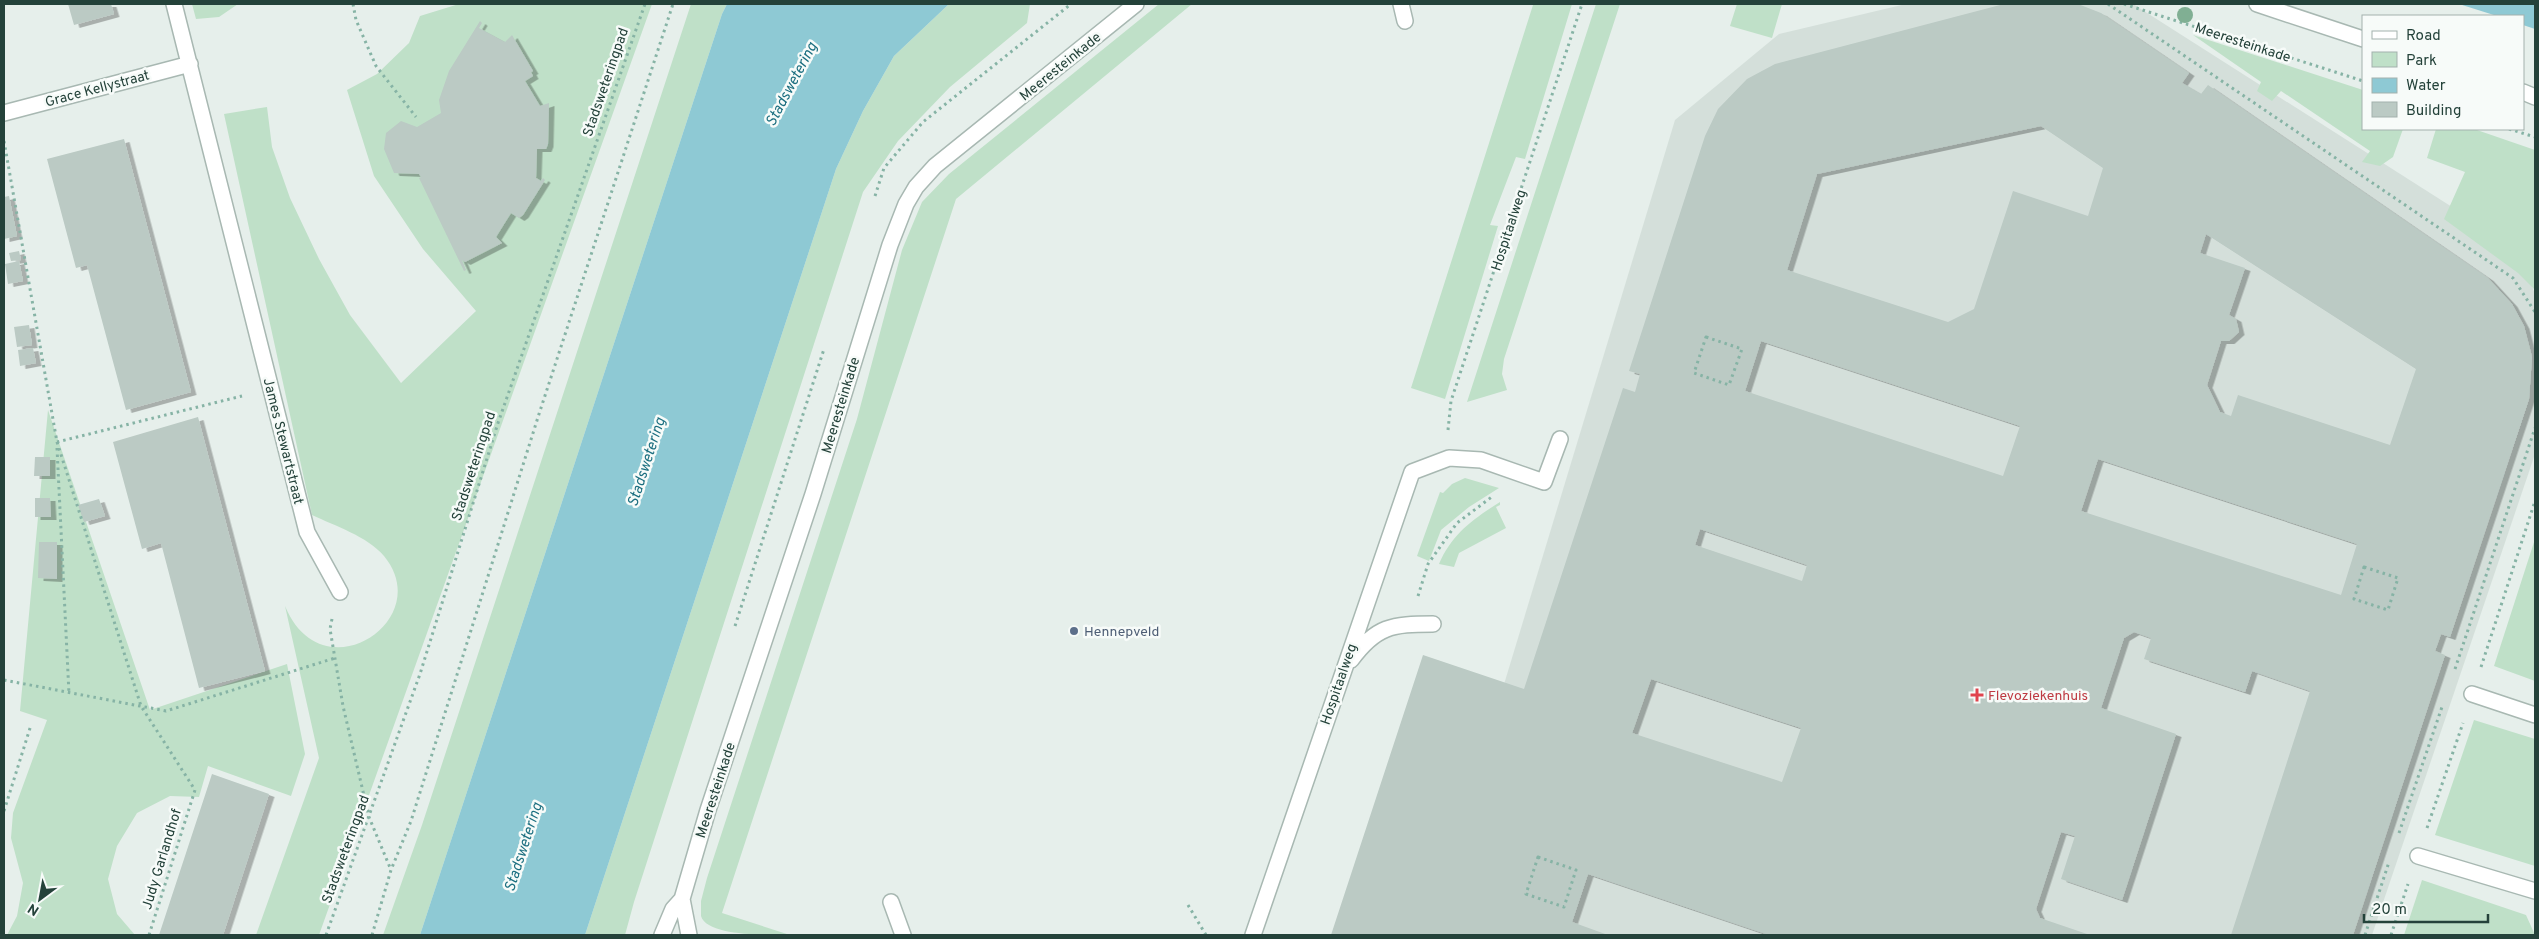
<svg xmlns="http://www.w3.org/2000/svg" width="2539" height="939" font-family="Overpass,sans-serif">
  <defs>
    <filter id="shadow"><feDropShadow dx="5.5" dy="3" stdDeviation="0" flood-color="#0004"/></filter>
  </defs>
  <rect width="100%" height="100%" fill="#e6efeb"/>
  <path fill="#d4dfda" d="M1906,4H2133L2518,249L2535,294V454L2372,935H1428L1675,120L1779,34Z"/>
  <path fill="#bfe0c8" d="M192,4H238L219,17L196,19Z
    M459,4H652L319,935H256L319,758L285,606C322,696 437,620 384,556C367,536 335,526 312,515L224,114L267,107L272,147L290,198L319,259L350,315L401,383L476,311L423,249L374,176L347,90L377,74L409,43L420,16Z
    M691,4H727L722,14L420,935H383L422,825Z
    M949,4H1030L1027,23L950,87L898,141L863,192L634,902L625,935H585L836,169L863,111L894,56Z
    M1159,4H1192L956,199L722,913L790,935C772,935 707,937 701,916V901L707,878L857,419L902,250L922,202L949,174Z
    M1531,4H1572L1525,159L1516,157L1490,225L1498,226L1445,399L1411,388L1533,5Z
    M1596,4H1620L1504,359L1502,374L1507,390L1467,402Z
    M1737,4H1782L1772,38L1730,26Z
    M2193,35L2363,90V129H2403L2393,157L2380,166L2362,162L2370,151L2281,91L2272,101L2257,91L2261,82Z
    M2436,129H2474L2535,150V290L2518,273L2444,219L2465,172L2427,158Z
    M48,410L150,710L287,664L305,754L291,796L208,766L199,797L170,796L137,813L117,846L108,879L117,914L135,935H7L17,916L23,883L11,838L13,813L47,720L20,711Z
    M1465,478L1499,488L1469,507L1441,530L1429,561L1417,556L1440,492L1443,493L1452,484Z
    M1500,502V505L1496,507L1506,528L1459,553L1454,567L1439,564C1452,534 1473,519 1500,502Z
    M2535,539V681L2494,666Z
    M2474,720L2535,739V866L2435,835Z
    M2422,880L2526,915L2535,935H2404Z"/>
  <path fill="#8ec9d4" d="M727,4H949L894,56L863,111L836,169L585,935H420L722,14Z
    M2459,4H2535V29L2523,25V16H2497Z"/>
  <path fill="#bbcac4" fill-rule="evenodd" filter="url(#shadow)" d="M68,4H111L114,14L74,25Z
    M2004,4H2078L2101,13L2189,73L2182,83L2201,94L2208,85L2488,278L2512,304L2524,326L2532,357L2529,399L2450,637L2441,634L2435,651L2445,655L2353,935H2231L2310,691L2252,671L2245,692L2144,659L2151,638L2134,632L2124,638L2101,708L2176,734L2122,900L2061,879L2075,836L2061,832L2036,909L2040,918L2090,935H1769L1588,874L1572,922L1608,935H1331L1423,655L1524,689L1623,388L1635,392L1640,374L1629,371L1705,136L1718,109L1747,79L1775,64ZM2041,126L2103,168L2088,216L2013,191L1974,309L1948,322L1787,270L1817,174ZM2206,234L2416,369L2390,445L2238,395L2231,416L2220,412L2207,385L2221,341H2229L2239,332L2236,319L2229,315L2245,268L2200,253ZM1761,341L2020,426L2003,476L1745,391ZM2098,459L2357,544L2341,595L2081,511ZM1700,529L1807,565L1802,581L1695,545ZM1651,679L1801,728L1782,782L1632,733Z
    M480,21L482,23L479,28L505,42L512,35L533,71L531,72L533,76L525,81L540,106L549,103L548,144L546,149H537L536,178L541,181L543,178L545,180L523,215L519,218L511,213L496,237L502,243L465,262L462,260L466,270L464,271L419,178L421,177L419,174L394,173L384,149L386,133L401,121L417,127L441,113L439,100L449,71Z
    M124,139L191,392L126,410L87,265L76,268L47,159Z
    M9,196L17,236L4,239V197Z
    M19,251L21,260L11,261L9,253Z
    M19,261L23,281L8,284L5,264Z
    M29,325L32,345L17,347L14,327Z
    M33,348L36,363L20,366L18,350Z
    M198,417L265,671L199,688L161,543L142,549L113,442Z
    M35,457H50V476H34Z
    M35,498H50L51,517H35Z
    M99,499L105,516L84,522L78,505Z
    M39,542H57V579L38,578Z
    M212,774L269,794L223,935H159Z"/>
  <g fill="none" stroke-linecap="round" stroke-linejoin="round">
    <defs>
      <path id="lane" d="M1401,4L1405,21
        M1351,660C1376,626 1392,624 1433,624
        M891,902L903,935
        M1253,935L1412,472L1449,458L1481,460L1544,482L1560,439"/>
      <path id="street" d="M174,4L307,532L340,592
        M2257,4L2363,39
        M2523,92L2535,97
        M4,113L190,64
        M2472,694L2535,715
        M2418,856L2535,891
        M682,899L689,935
        M662,935L673,909L682,899L708,810L813,494L890,245L906,204L916,187L935,166L1136,4"/>
    </defs>
    <use href="#lane" stroke="#a8b8b2" stroke-width="18"/>
    <use href="#street" stroke="#a8b8b2" stroke-width="18"/>
    <path stroke="#86b3a5" stroke-width="3" stroke-dasharray="2.5 4" stroke-linecap="butt" d="M353,4L356,20L376,66L416,117
      M2108,4L2513,278L2535,312
      M2124,4L2363,81
      M2509,129L2535,137
      M4,141L57,442L242,396
      M875,196L884,168L923,122L1071,4
      M1706,337L1742,349L1729,385L1694,373Z
      M1448,430L1451,401L1582,4
      M57,442L141,706L195,790L149,935
      M57,448L69,694
      M2364,567L2398,578L2388,610L2354,599Z
      M1418,596L1428,564L1457,523L1493,496
      M332,619L330,629L343,706L369,817L391,870
      M735,626L824,349
      M2481,667L2535,501
      M2455,669L2535,428
      M4,680L166,711L335,658
      M4,811L31,725
      M2427,828L2463,723
      M2399,833L2443,704
      M1538,857L1576,870L1564,907L1526,894Z
      M1188,905L1206,935
      M326,935L420,674L498,423L645,4
      M372,935L391,870L411,821L539,414L673,4
      M2365,935L2389,862
      M2391,935L2408,884"/>
    <use href="#lane" stroke="#fff" stroke-width="15"/>
    <use href="#street" stroke="#fff" stroke-width="15"/>
  </g>
  <circle fill="#80af93" cx="2185" cy="15" r="8"/>
  <circle fill="#5c6f8a" stroke="#f7fbf9" stroke-width="2" cx="1074" cy="631" r="5"/>
  <path fill="#e0444e" stroke="#f7fbf9" stroke-width="2" d="M1974.5 687.5h5v5h5v5h-5v5h-5v-5h-5v-5h5z"/>
  <g text-anchor="middle" stroke-width="5" stroke-linejoin="round" paint-order="stroke">
    <g font-size="14" fill="#24423a" stroke="#f7fbf9">
      <text transform="translate(2243 42) rotate(18)" y="5">Meeresteinkade</text>
      <text transform="translate(1060 66) rotate(-39)" y="5">Meeresteinkade</text>
      <text transform="translate(605 82) rotate(-71)" y="5">Stadsweteringpad</text>
      <text transform="translate(97 88) rotate(-15)" y="5">Grace Kellystraat</text>
      <text transform="translate(1508 230) rotate(-72)" y="5">Hospitaalweg</text>
      <text transform="translate(840 405) rotate(-73)" y="5">Meeresteinkade</text>
      <text transform="translate(284 441) rotate(76)" y="5">James Stewartstraat</text>
      <text transform="translate(473 466) rotate(-72)" y="5">Stadsweteringpad</text>
      <text transform="translate(1338 684) rotate(-71)" y="5">Hospitaalweg</text>
      <text transform="translate(715 790) rotate(-72)" y="5">Meeresteinkade</text>
      <text transform="translate(345 849) rotate(-70)" y="5">Stadsweteringpad</text>
      <text transform="translate(161 859) rotate(-73)" y="5">Judy Garlandhof</text>
    </g>
    <g font-size="14" fill="#4e5e75" stroke="#f7fbf9" text-anchor="start">
      <text x="1084" y="636">Hennepveld</text>
    </g>
    <g font-size="14" fill="#be3a42" stroke="#f7fbf9" text-anchor="start">
      <text x="1988" y="700">Flevoziekenhuis</text>
    </g>
    <g font-size="15" font-style="italic" fill="#1c6f80" stroke="#f7fbf9">
      <text transform="translate(791 84) rotate(-62)" y="5">Stadswetering</text>
      <text transform="translate(646 462) rotate(-72)" y="5">Stadswetering</text>
      <text transform="translate(523 847) rotate(-72)" y="5">Stadswetering</text>
    </g>
  </g>
  <rect width="2539" height="939" fill="none" stroke="#24423a" stroke-width="10"/>
  <rect x="2362" y="15" width="162" height="115" fill="#f7fbf9" stroke="#a3b1ad"/>
  <rect x="2372" y="31" width="25" height="8" fill="#ffffff" stroke="#a3b1ad"/>
  <text x="2406" y="40" font-size="15" fill="#24423a">Road</text>
  <rect x="2372" y="52" width="25" height="15" fill="#bfe0c8" stroke="#a3b1ad"/>
  <text x="2406" y="65" font-size="15" fill="#24423a">Park</text>
  <rect x="2372" y="78" width="25" height="15" fill="#8ec9d4" stroke="#a3b1ad"/>
  <text x="2406" y="90" font-size="15" fill="#24423a">Water</text>
  <rect x="2372" y="102" width="25" height="15" fill="#bbcac4" stroke="#a3b1ad"/>
  <text x="2406" y="115" font-size="15" fill="#24423a">Building</text>
  <g transform="translate(40 899) rotate(212)" stroke="#f7fbf9" stroke-width="4" paint-order="stroke">
  <path d="M0-4L9 19L0 12L-9 19Z" fill="#24423a"/>
  <text y="-8" font-size="14" font-weight="bold" text-anchor="middle" fill="#24423a">N</text>
  </g>
  <path d="M2364 914v8h124v-8" fill="none" stroke="#24423a" stroke-width="2.5"/>
  <text x="2372" y="914" font-size="15" fill="#24423a" stroke="#f7fbf9" stroke-width="4" paint-order="stroke">20 m</text>
</svg>
